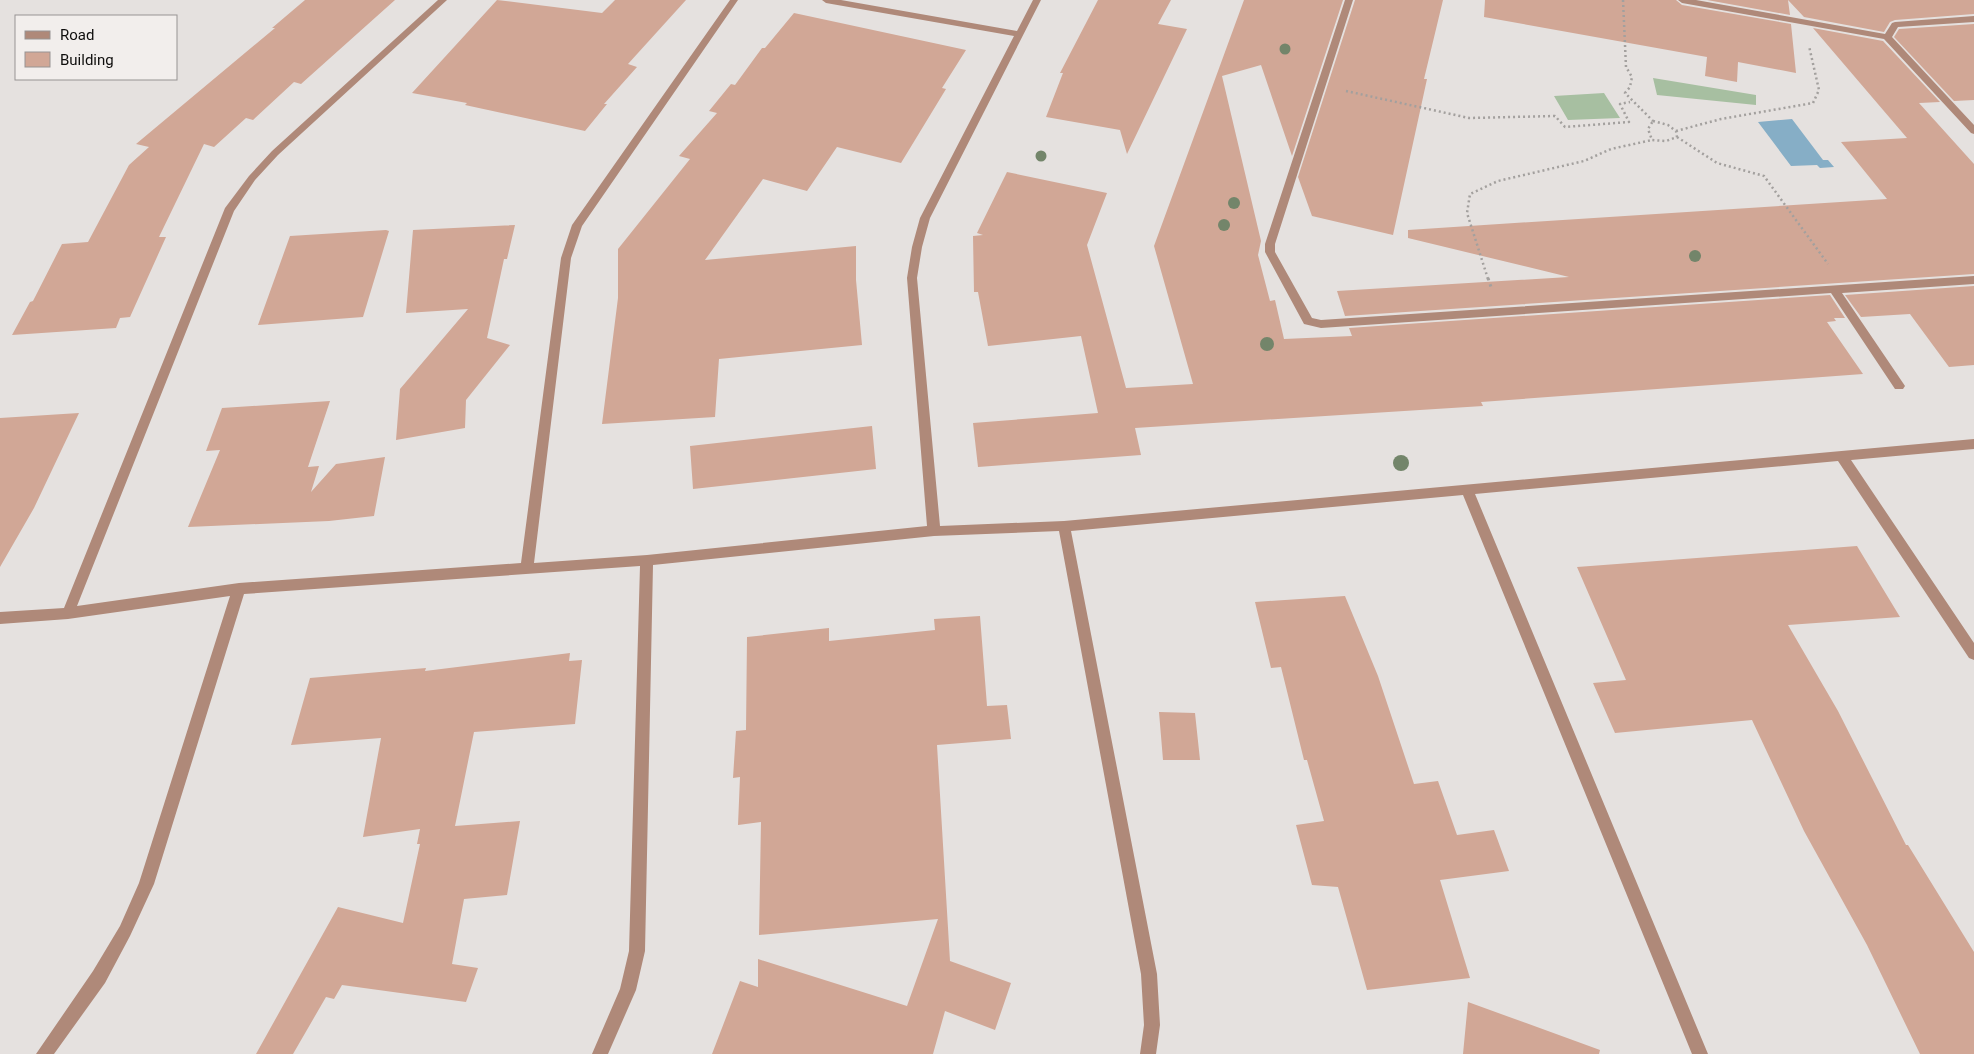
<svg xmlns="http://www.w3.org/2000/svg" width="1974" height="1054" font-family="Roboto,sans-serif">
  <rect width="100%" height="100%" fill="#e5e1df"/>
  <path fill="#a7bfa1" d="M1653,78L1756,95V105L1657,95Z
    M1604,93L1620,118L1568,120L1554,96Z"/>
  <path fill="#86aec6" d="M1792,119L1823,160H1828L1834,167L1820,168L1817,165L1791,166L1758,122Z"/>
  <path fill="#d1a796" d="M305,0H395L301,84L294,82L253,120L246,118L214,147L204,144L159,237H166L130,317L120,318L116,328L12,335L30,302L33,301L62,244L88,242L129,165L149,147L136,144L275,28H272Z
    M497,0L602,13L615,0H686L628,64L637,67L604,104H607L585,131L465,105L467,103L412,93Z
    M1098,0H1171L1158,24L1187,29L1127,154L1120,130L1046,117L1063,73H1060Z
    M1244,0H1343L1292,156L1261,65L1222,76L1261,241L1258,255L1270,301L1275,300L1284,339L1352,336L1349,328L1830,295L1845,318H1834L1836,321L1827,322L1863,374L1481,402L1483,406L1135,428L1141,455L978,467L973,423L1098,413L1081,336L988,346L978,292H974L973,236L983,235L977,233L1007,172L1107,193L1087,245L1126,388L1193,384L1154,246Z
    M1355,0H1443L1424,79H1427L1393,235L1312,216L1298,177Z
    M1485,0H1676L1682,5L1791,24L1796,73L1738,62L1737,82L1705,76L1707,57L1484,17Z
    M1707,0H1788L1790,15Z
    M1788,0H1974V14L1895,20L1890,22L1884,32L1804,17Z
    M794,13L966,50L942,88L946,89L901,163L837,147L807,191L763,179L705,260L856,246V280L862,345L719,359L715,417L602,424L618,298V249L690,159L679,156L717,113L709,111L731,84L735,85L762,48H765Z
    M1974,24V100L1954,101L1894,37L1899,29Z
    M1813,28L1883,41L1940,102L1919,103L1974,164V274L1345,316L1337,291L1569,277L1408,238V230L1887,199L1841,142L1907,138Z
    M515,225L507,259H504L487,338L510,345L466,400L465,428L396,440L400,389L468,309L406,313L413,230Z
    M386,230L389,231L363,317L258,325L290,236Z
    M1974,286V365L1949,367L1910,314L1861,317L1845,295Z
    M330,401L308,467L319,466L311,492L336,464L385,457L374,516L329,521L188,527L220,450L206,451L222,408Z
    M79,413L34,508L0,567V418Z
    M872,426L876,469L693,489L690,446Z
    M1857,546L1900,617L1788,625L1838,711L1906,845H1908L1974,952V1054H1920L1867,945L1804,831L1752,720L1615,733L1593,683L1626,680L1577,567Z
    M1345,596L1378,676L1414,784L1438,781L1457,835L1494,830L1509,871L1440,880L1470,978L1367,990L1338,887L1312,885L1296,825L1324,821L1307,760H1304L1281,667L1271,668L1255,602Z
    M980,616L987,706L1007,705L1011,739L937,745L950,961L1011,983L995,1030L945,1011L933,1054H712L740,981L758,987V959L907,1006L938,919L759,935L761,822L738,825L740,777L733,778L736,731L746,730L747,637L829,628V641L935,630L934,619Z
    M570,653L569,661L582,660L575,724L474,732L455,826L520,821L507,895L464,899L452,964L478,968L466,1002L342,985L334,999L326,997L293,1054H256L338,907L403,923L420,844H417L420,829L363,837L381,738L291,745L310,678L426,668L425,671Z
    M1159,712L1195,713L1200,760H1163Z
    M1468,1002L1600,1050L1599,1054H1463Z"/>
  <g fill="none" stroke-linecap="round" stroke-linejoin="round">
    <path stroke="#a3a09e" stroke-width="2.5" stroke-dasharray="2 3" stroke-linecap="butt" d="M1623,0L1626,67L1632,77L1630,87L1625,93L1653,121
      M1346,91L1469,118L1555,116L1565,127L1629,122L1620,104L1630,102
      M1653,121L1668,125L1676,131L1677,137L1666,141L1652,140L1648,129Z
      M1676,131L1721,119L1813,103L1819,90L1809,46
      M1677,137L1717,163L1764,176L1828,264
      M1488,279L1467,213L1470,194L1498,181L1584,161L1611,149L1652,140"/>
    <path stroke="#a3a09e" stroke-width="3" stroke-dasharray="2.5 4" stroke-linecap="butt" d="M1488,278L1491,287"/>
    <path fill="#af8979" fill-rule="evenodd" d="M438,0H447L278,155L255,180L234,211L77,606L239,583L521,563L561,258L572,225L730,0H738L582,226L571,258L534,563L647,555L927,526L907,278L912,247L920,218L1014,36L826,3L822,0H841L1017,31L1033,0H1041L930,218L922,247L917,278L940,526L1064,521L1974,439V449L1851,460L1974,643V660L1969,658L1838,461L1475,494L1708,1054H1692L1463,495L1071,531L1157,974L1160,1025L1156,1054H1140L1144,1025L1141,974L1059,531L934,536L653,565L645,951L636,990L608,1054H592L620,989L629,951L640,566L244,594L154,884L130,936L105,983L54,1054H36L93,971L120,926L139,883L230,596L68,619L0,624V612L64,608L225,208L249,176L272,151Z
      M1345,0H1353L1275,244V252L1312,318L1321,320L1974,276V284L1842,293L1903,383L1905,386L1903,389H1895L1831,293L1321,328L1304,324L1265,252V244Z
      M1678,0H1696L1885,34L1892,23L1895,22L1974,16V22L1898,27L1892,37L1974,125V134L1971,133L1884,39L1682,3Z"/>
  </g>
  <g fill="#73856a">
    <circle cx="1285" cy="49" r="5.5"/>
    <circle cx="1041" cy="156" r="5.5"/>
    <circle cx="1234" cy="203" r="6"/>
    <circle cx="1224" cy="225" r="6"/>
    <circle cx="1695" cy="256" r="6"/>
    <circle cx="1267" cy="344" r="7"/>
    <circle cx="1401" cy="463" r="8"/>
  </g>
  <rect x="15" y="15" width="162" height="65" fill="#f2eeec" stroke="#979493"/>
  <rect x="25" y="31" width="25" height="8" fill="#af8979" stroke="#979493"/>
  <text x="60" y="40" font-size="15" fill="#0f0e0d">Road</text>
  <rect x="25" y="52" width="25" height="15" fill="#d1a796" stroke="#979493"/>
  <text x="60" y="65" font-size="15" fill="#0f0e0d">Building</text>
</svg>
